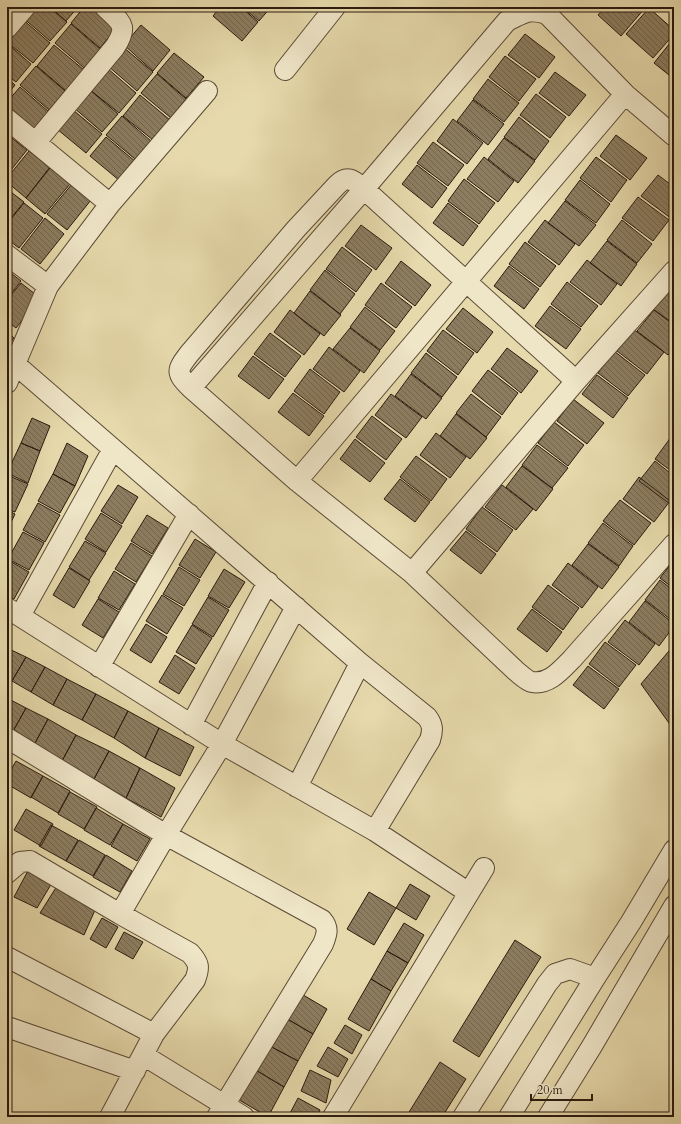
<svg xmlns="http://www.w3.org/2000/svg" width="681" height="1124" font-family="Cardo,serif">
  <defs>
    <pattern id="building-back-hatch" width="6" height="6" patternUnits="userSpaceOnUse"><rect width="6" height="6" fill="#8c7d60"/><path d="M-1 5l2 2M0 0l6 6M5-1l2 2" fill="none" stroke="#73664e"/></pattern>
  </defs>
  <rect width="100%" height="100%" fill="#e6d9ab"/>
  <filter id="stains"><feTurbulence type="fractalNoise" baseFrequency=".005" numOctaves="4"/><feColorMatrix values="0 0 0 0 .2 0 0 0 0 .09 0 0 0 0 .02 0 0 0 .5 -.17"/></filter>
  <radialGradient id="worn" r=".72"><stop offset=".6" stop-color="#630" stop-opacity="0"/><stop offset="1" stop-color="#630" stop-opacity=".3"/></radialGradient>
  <path fill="url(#building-back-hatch)" stroke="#2b1a0f" d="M29,7H49L67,22L50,41L21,16Z
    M50,7H78L66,21Z
    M84,7H93L117,27L100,48L71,23Z
    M220,7H241L258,22L242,41L213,16Z
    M242,7H271L259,21Z
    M605,7H644L645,8L621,36L598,15Z
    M649,8L674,30V34L653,58L626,34Z
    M21,18L50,43L33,63L7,42V34Z
    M71,24L100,49L84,68L55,43Z
    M141,25L170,50L153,71L124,45Z
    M525,34L555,57L539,78L508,55Z
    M674,38V79L654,63Z
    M7,43L31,64L16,82L7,75Z
    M54,45L84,70L66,91L37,66Z
    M123,47L153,72L137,91L108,66Z
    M174,53L204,77L186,98L157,73Z
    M505,56L536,79L519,101L489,77Z
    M36,66L65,91L49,110L20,85Z
    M107,68L136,93L119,113L89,89Z
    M555,72L586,95L569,116L539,93Z
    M157,74L186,99L171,118L141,93Z
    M7,78L15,85L7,95Z
    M488,79L519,103L504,122L473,99Z
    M20,87L49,112L33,131L7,109V102Z
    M89,89L118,114L102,132L73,107Z
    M536,94L566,117L550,138L520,115Z
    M140,95L170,120L153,140L123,116Z
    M473,100L504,124L488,145L457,121Z
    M73,110L102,134L86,153L57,129Z
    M122,116L151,141L135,159L106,135Z
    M519,117L549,141L535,160L504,137Z
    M453,119L483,143L467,164L437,141Z
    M8,135L27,150L7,175V136Z
    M616,135L647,158L630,180L600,156Z
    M106,137L136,162L120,181L90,156Z
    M504,138L535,161L518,183L488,159Z
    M433,142L464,165L448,186L417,163Z
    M29,151L50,167L26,198L7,182V178Z
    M484,157L514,181L498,202L467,179Z
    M596,157L627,180L611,202L580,178Z
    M417,165L447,188L432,208L402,184Z
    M50,168L70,184L45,214L26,198Z
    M658,175L674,187V217L672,219L641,196Z
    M464,179L495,203L479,224L448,201Z
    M580,180L610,204L596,223L565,200Z
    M72,184L91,200L67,230L47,214Z
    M7,189L24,202L7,223Z
    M638,197L669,220L653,241L622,218Z
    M565,201L596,225L579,246L548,223Z
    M24,203L43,218L19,248L7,239V224Z
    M448,203L478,226L463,246L433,223Z
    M45,218L64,234L40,264L21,249Z
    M545,220L575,244L559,265L528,242Z
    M622,220L652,244L637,263L607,240Z
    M361,225L392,248L376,270L345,246Z
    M607,241L637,264L621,286L590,263Z
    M525,242L556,266L540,287L509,264Z
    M342,247L372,270L356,292L326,269Z
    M587,260L617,284L601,305L570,282Z
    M401,261L431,285L415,306L385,283Z
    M509,266L539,289L524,309L494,286Z
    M7,270L21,281L7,299Z
    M325,270L355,294L340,314L310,290Z
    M567,282L598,306L581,327L551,304Z
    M21,283L40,298L16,328L7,321V300Z
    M381,283L412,307L396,328L365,305Z
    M668,289L674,293V324L653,309Z
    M310,291L341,315L324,336L294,313Z
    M550,306L581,329L566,349L535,326Z
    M365,307L395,331L380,350L350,327Z
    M463,308L493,332L477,353L446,329Z
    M290,310L320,334L304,355L274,332Z
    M654,310L674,325V347L668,355L637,331Z
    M350,328L380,351L364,373L333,349Z
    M633,329L664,352L647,374L617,351Z
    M443,330L474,353L458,375L427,351Z
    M7,332L14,338L7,347Z
    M270,333L301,356L285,377L254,354Z
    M329,347L360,371L344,392L313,369Z
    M507,348L538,371L521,393L491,369Z
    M614,351L645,375L628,396L598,373Z
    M426,353L457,377L442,397L411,373Z
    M253,356L284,379L269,399L238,376Z
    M310,369L340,392L324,414L294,391Z
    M488,370L518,393L502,415L472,391Z
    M411,374L442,398L426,419L395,396Z
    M597,375L628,398L613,418L582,394Z
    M293,393L324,416L309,436L278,412Z
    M391,394L422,417L406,438L375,415Z
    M471,394L501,417L486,437L456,413Z
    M573,399L604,423L587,444L557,421Z
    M456,414L487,438L470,459L440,436Z
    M372,416L402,439L386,460L356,437Z
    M32,418L50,426L40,451L21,443Z
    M554,422L584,445L568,466L538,443Z
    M436,433L466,457L450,478L420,455Z
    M671,437L674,439V473L655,459Z
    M355,439L385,463L370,482L340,459Z
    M21,443L40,451L28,483L7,473Z
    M67,443L88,456L75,486L53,474Z
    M537,445L568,468L552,488L522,465Z
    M416,456L447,479L431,501L400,477Z
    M655,461L674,476V499L670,504L639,481Z
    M522,466L553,489L536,511L506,487Z
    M53,474L75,486L60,513L38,501Z
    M7,475L28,484L15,512L7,509Z
    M639,477L670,501L654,522L623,499Z
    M400,479L430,502L415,522L384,499Z
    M118,485L138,497L122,524L101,511Z
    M502,485L533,509L516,530L485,507Z
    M620,500L651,523L634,545L603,521Z
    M38,503L60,515L45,542L23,530Z
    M482,507L513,530L497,552L466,529Z
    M7,510L15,514L7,531Z
    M101,513L122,526L106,552L85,539Z
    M147,515L168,528L152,554L131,541Z
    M603,523L633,546L619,566L588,543Z
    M466,531L496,554L481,574L450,550Z
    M23,532L44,543L29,570L8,559Z
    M195,539L216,552L200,578L179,565Z
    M85,541L106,553L89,580L69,567Z
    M131,543L152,556L136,582L115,569Z
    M588,544L619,567L602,589L572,565Z
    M8,560L29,572L14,599L7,596Z
    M674,560V589L660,578Z
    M568,563L598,587L582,608L552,585Z
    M179,567L200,580L184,606L163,594Z
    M69,568L90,581L74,608L53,595Z
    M224,569L245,582L229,608L208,596Z
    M114,571L135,584L119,610L98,598Z
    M660,580L674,591V622L645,600Z
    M548,585L579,608L563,630L532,607Z
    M162,595L183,608L167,634L146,621Z
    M208,597L229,610L213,637L192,624Z
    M98,599L119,612L103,638L82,625Z
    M645,601L674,624V626L659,646L629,622Z
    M532,609L562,632L547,652L517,629Z
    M625,620L655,644L639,665L608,642Z
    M146,624L167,637L151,663L130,650Z
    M192,625L212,638L196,664L176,652Z
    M605,642L636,665L619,687L589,664Z
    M674,645V730L641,684Z
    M7,648L26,657L12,681L7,677Z
    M175,655L195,668L179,694L159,682Z
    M26,657L45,667L31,692L12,681Z
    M588,666L619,689L604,709L573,685Z
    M45,667L67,679L53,705L31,692Z
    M67,679L96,694L82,720L53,705Z
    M96,694L128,711L114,738L82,720Z
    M7,698L26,708L12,733L7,730Z
    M26,708L48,719L34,745L12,733Z
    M128,711L159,728L145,758L114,738Z
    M48,719L76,735L62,761L34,745Z
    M159,728L194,747L180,776L145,758Z
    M76,735L109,751L94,779L62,761Z
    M109,751L140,768L126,798L94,779Z
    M16,761L43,776L31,798L7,784V777Z
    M140,768L175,788L161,817L126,798Z
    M43,776L70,791L58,813L31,797Z
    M70,792L97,807L84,829L58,814Z
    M96,808L123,824L110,845L84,830Z
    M26,809L53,824L41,846L14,830Z
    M123,824L150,839L137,861L111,846Z
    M51,825L78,840L66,861L39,846Z
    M79,840L105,855L93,876L66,861Z
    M106,855L132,871L120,892L93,877Z
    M31,865L53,881L37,908L14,897Z
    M410,884L430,896L416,920L396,908Z
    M57,886L95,910L84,935L40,913Z
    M369,892L396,908L374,945L347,929Z
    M102,918L118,927L106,948L90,939Z
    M404,923L424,935L408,963L387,951Z
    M124,932L143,942L133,959L115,949Z
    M515,940L541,957L479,1057L453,1041Z
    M387,951L408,963L391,991L371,979Z
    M371,979L391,991L369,1031L348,1019Z
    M298,992L327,1009L313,1034L284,1017Z
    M284,1017L313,1034L298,1061L268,1045Z
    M345,1025L362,1035L352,1054L334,1043Z
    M268,1045L298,1061L284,1087L254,1069Z
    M328,1047L348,1059L338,1077L317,1066Z
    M440,1062L466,1079L442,1117H406Z
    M254,1069L284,1087L268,1117L236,1098Z
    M310,1070L331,1080L326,1103L301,1091Z
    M298,1098L320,1110L317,1117H288Z"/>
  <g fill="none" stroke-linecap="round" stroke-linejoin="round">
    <defs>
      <path id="minor" d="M7,28L25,7
        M285,70L335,7
        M7,119L110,204
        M36,142L115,47C129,25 121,23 105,7
        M7,255L48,286
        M15,364L360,663L427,717C433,725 433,730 430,740L375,831
        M576,381L364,189C354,181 348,174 337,185L296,229L189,354C176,371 176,373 191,388L297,481L412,573L516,671C521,675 527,681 532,682C549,685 561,670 572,659L674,544
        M7,383L48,286L110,204L207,91
        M191,388L364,189L507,21C524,13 528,8 547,14L625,94L674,136
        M297,481L625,94
        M412,573L576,381L674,271
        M7,608L222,744L375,831L469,893
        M20,616L113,449
        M99,667L189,514
        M191,725L268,582
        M7,738L166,835L322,920C329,928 327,934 323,944L217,1117
        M297,787L360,663
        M7,873L20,862L30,861L120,914L190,953C199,963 200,967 195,980L154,1034L110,1117
        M120,914L166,835L222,744L296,607
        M7,957L154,1034
        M7,1027L135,1071
        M143,1055L244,1117
        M333,1117L484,868
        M463,1117L547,984L555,974L570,969L595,978
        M509,1117L595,978L631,922L674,850
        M548,1117L592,1046L674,906"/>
    </defs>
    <use href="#minor" stroke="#5a4a36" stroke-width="22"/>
    <use href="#minor" stroke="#efe6c8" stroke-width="20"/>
  </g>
  <rect width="681" height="1124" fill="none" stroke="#e6d9ab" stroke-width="24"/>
  <rect x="8" y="8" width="665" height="1108" fill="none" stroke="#2b1a0f" stroke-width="2"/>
  <rect x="12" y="12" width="657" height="1100" fill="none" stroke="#2b1a0f"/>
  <path d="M531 1094v6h61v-6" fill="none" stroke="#2b1a0f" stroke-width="2"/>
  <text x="537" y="1094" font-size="12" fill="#2b1a0f" stroke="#efe6c8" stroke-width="3" paint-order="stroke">20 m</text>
  <rect width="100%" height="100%" filter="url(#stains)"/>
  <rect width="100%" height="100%" fill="url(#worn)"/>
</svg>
